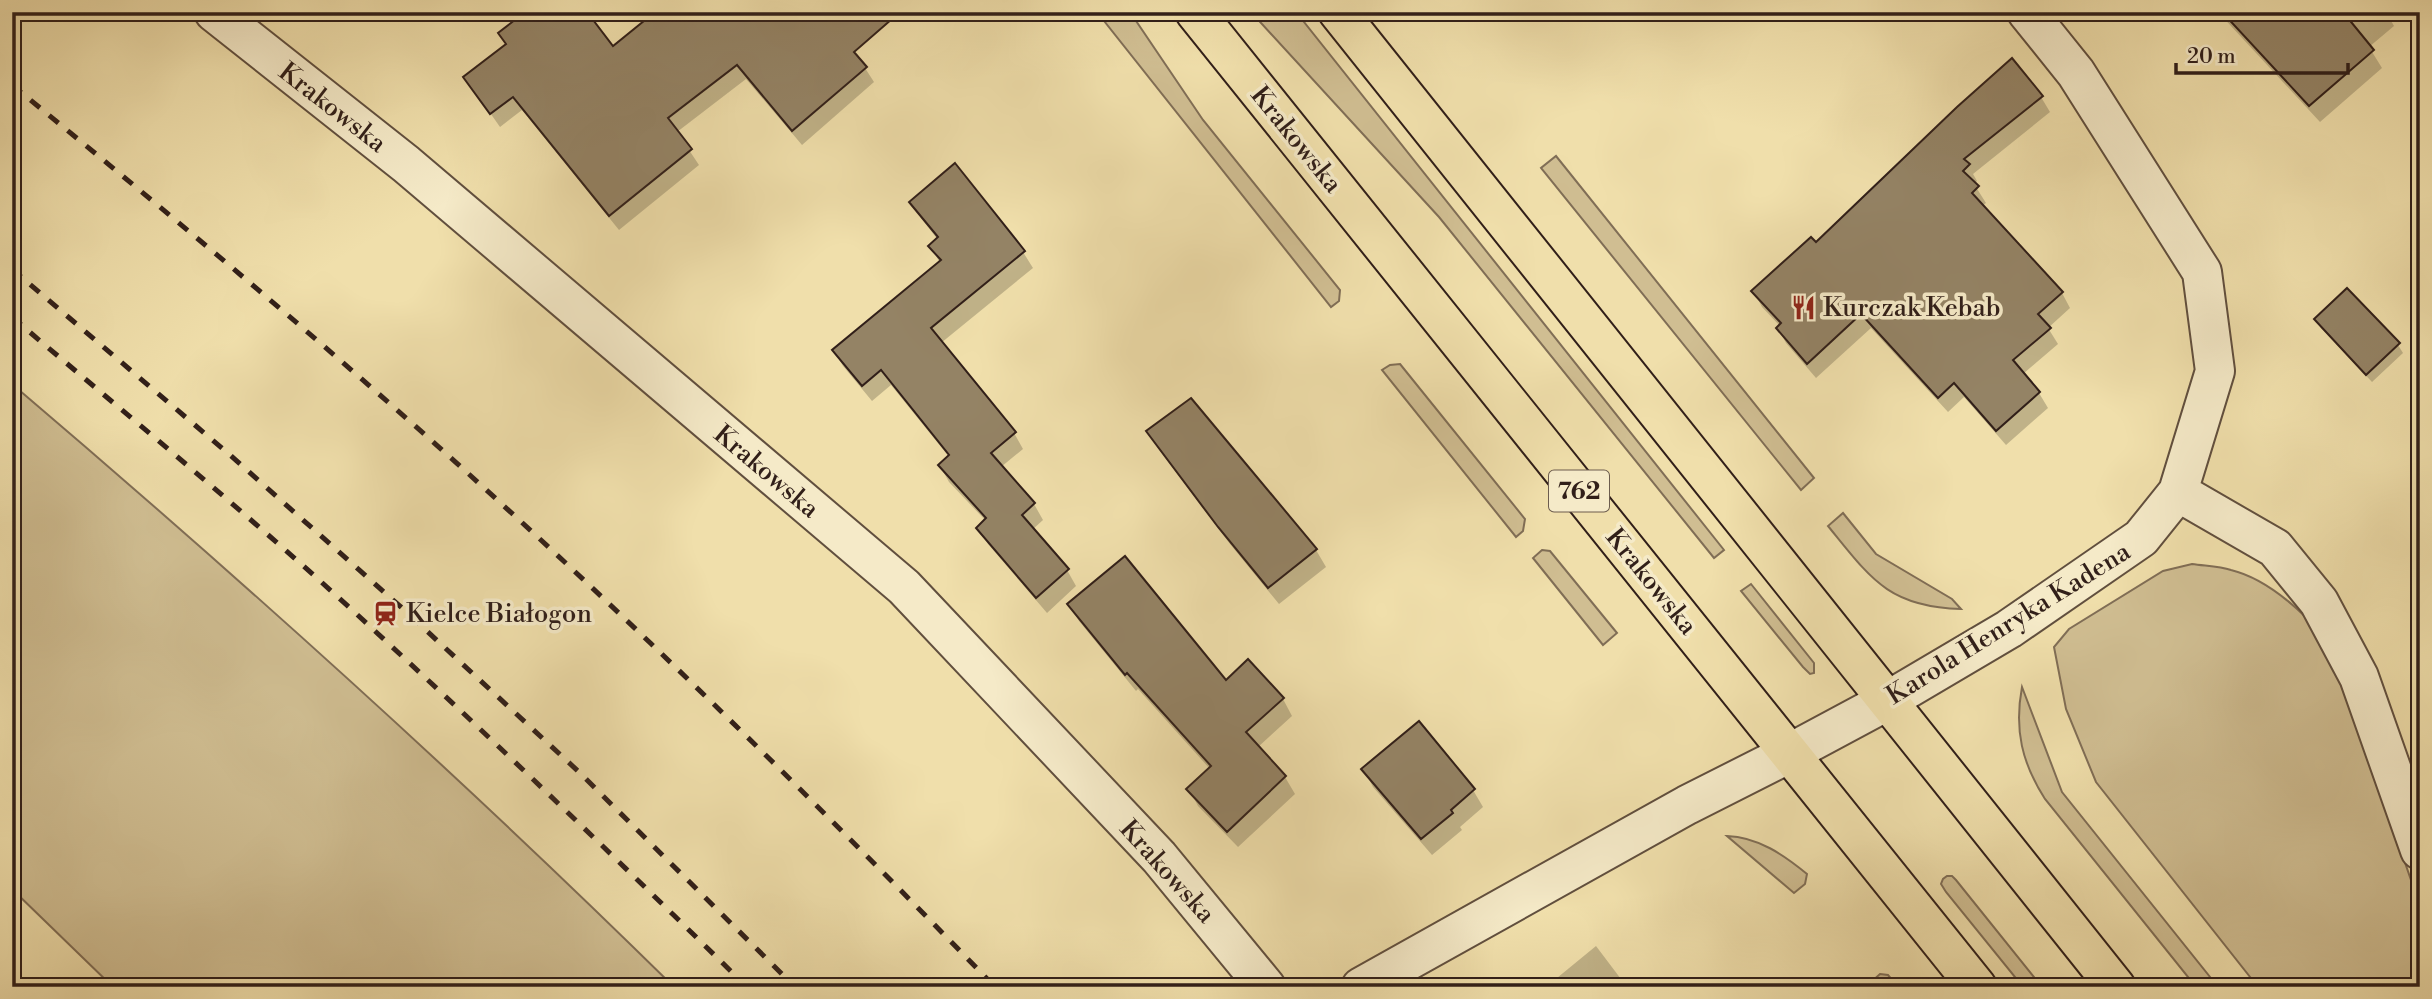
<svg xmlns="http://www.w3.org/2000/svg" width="2432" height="999" font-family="'Libre Bodoni',serif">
  <rect width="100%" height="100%" fill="#f0dfab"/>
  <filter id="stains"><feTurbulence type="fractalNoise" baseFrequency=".00286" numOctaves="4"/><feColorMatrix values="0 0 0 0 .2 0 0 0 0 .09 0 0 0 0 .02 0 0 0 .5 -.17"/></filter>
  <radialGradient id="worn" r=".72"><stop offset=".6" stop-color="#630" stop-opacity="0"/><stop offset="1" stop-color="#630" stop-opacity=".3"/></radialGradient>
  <path fill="#d0be92" stroke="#806e56" stroke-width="2" d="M1097,12H1130L1203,120L1340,290L1339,301L1331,307Z
    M1251,12H1296L1724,550L1714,558L1439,217Z
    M1556,156L1814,478L1801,490L1541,168Z
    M1400,364L1525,519L1523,531L1516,537L1382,370L1390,365Z
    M12,384C240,578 461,777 674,987H113L12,889Z
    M1843,513L1876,554L1952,599L1961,609C1889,607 1871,579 1828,526Z
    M1542,550L1550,551L1617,633L1603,645L1533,558Z
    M2192,564C2205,566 2219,566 2231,570C2268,579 2314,618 2332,652L2420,906V987H2258L2096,782L2066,709L2054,647L2069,629L2163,571Z
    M1751,584L1814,663V673L1810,674L1803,667L1741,591Z
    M2022,687L2062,792L2218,987H2196L2045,799C2022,763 2014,730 2022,687Z
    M1727,836C1758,837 1784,855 1807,874L1805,884L1794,893Z
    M1947,876H1952L1956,880L2042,987H2023L1946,892L1941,884L1943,879Z
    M1880,974L1888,975L1898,987H1875L1871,982Z"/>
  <path fill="#0003" d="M2218,12H2386L2394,26L2369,47L2382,68L2320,122Z
    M613,48L865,68L874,82L802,145L746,79L677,132L699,165L619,230L522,110L500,127L465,77Z
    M2041,97L2050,112L1973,174L1977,181L1974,184L1986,203L1982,206L2062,293L2070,308L2048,328L2058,344L2023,374L2039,393L2048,408L2006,445L1964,397L1948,412L1871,328L1816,378L1786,343L1778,328L1780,326L1762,307L1754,292L1816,245Z
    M911,202L1023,252L1033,268L941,343L1014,433L1023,449L1001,467L1034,504L1043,520L1032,530L1067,570L1076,586L1047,613L988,544L978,528L986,521L949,482L940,466L950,458L891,385L872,401L843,366L834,351L940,263L931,247L938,240L921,218Z
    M2347,290L2398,345L2403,353L2372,382L2321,328L2316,319Z
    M1148,431L1316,550L1326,567L1279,604L1230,544L1158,448Z
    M1069,604L1226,682L1283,699L1292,716L1258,747L1285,777L1295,794L1238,847L1198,806L1189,789L1210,769L1138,689L1136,691L1079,621Z
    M1364,770L1473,790L1483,807L1460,827L1462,830L1432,855L1373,787Z
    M1596,946L1627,987H1546Z"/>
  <path fill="#948365" stroke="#311f19" stroke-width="2" d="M525,12H587L613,46L655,12H900L854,52L867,67L792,131L737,65L668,118L692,149L609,216L513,97L490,114L463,77L506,44L498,33Z
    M2222,12H2343L2374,50L2309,106Z
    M2012,58L2043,96L1964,159L1970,164L1963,171L1979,186L1972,193L2063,292L2038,314L2051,328L2013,360L2040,392L1996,431L1954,383L1938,398L1861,314L1807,364L1776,328L1781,323L1751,291L1811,237L1816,242L1957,107Z
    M955,163L1025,251L931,328L1016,432L991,453L1035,503L1022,515L1069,569L1036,598L976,528L986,518L938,465L949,455L881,370L862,386L832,350L941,260L928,246L938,237L909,202Z
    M2347,288L2400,343L2366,375L2314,319Z
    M1191,398L1317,549L1268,588L1218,527L1146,431Z
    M1125,556L1226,680L1248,659L1284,698L1246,732L1286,776L1227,832L1186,789L1211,766L1127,673L1125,675L1067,604Z
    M1419,721L1475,789L1451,810L1453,813L1421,839L1361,769Z"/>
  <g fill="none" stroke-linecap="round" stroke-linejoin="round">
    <defs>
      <path id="street" d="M214,12L406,164L904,587L1159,857L1266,987
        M2178,492L2275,548L2319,602L2359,677L2420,850
        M1361,987L1687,805L1790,753L1887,701L2009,629L2141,538L2178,492L2215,371L2202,272L2076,73L2027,12"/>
      <path id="primary" d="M1195,12L1977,987
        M1338,12L2116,987"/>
    </defs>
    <use href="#street" stroke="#614f3e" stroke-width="42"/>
    <use href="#primary" stroke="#311f19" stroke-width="42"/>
    <use href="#street" stroke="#f5eac8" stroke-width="38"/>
    <use href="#primary" stroke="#f0dfab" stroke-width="38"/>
    <path stroke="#311f19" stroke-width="5" stroke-dasharray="12 12" stroke-linecap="butt" d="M12,85C154,201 295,319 432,441C627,615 813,799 995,987
      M12,269L230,455L402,608L579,772L795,987
      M12,317C134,421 259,523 376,632C502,748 625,867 747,987"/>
  </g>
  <defs>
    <symbol id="restaurant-bare" viewBox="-9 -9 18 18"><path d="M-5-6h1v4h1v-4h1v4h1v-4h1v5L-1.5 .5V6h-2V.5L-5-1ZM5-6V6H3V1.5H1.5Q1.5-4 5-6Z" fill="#8f2418" stroke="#f5eac8" stroke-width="2.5" paint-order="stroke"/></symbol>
    <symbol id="station-bare" viewBox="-9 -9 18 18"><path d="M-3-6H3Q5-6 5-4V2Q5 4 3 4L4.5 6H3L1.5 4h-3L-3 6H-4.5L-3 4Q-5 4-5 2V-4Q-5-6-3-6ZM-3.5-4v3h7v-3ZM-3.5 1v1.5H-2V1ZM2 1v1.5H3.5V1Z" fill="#8f2418" stroke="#f5eac8" stroke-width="2.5" paint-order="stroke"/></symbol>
  </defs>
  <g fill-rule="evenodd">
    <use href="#restaurant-bare" x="1786" y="290" width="35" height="35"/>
    <use href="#station-bare" x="368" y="596" width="35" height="35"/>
  </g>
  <g text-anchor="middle" stroke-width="7" stroke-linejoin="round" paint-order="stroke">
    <rect fill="#f5eac8" stroke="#6c5c4e" stroke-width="2" x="1549" y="470.5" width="60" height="41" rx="5"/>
    <g font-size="24" font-weight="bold" fill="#311f19">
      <text x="1579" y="499">762</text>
    </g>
    <g font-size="26" fill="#311f19" stroke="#f5eac8">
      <text transform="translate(333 107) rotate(38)" y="9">Krakowska</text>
      <text transform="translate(1297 139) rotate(51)" y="9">Krakowska</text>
      <text transform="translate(767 471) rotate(40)" y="9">Krakowska</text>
      <text transform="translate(1652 581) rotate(51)" y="9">Krakowska</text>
      <text transform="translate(2008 623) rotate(-32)" y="9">Karola Henryka Kadena</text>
      <text transform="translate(1168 871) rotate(48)" y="9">Krakowska</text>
    </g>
    <g font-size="26" fill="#311f19" stroke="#f5eac8" text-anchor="start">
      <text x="1823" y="316">Kurczak Kebab</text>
      <text x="406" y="622">Kielce Białogon</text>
    </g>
  </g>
  <rect width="2432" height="999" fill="none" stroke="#f0dfab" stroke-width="42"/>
  <rect x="14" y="14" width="2404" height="971" fill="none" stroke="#311f19" stroke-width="3.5"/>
  <rect x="21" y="21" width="2390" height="957" fill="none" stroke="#311f19" stroke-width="2"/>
  <path d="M2176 63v10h172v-10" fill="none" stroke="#311f19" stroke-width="3.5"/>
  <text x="2187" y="63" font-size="21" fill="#311f19" stroke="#f5eac8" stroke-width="5" paint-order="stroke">20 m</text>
  <rect width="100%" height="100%" filter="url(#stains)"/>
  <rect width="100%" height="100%" fill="url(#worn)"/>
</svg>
